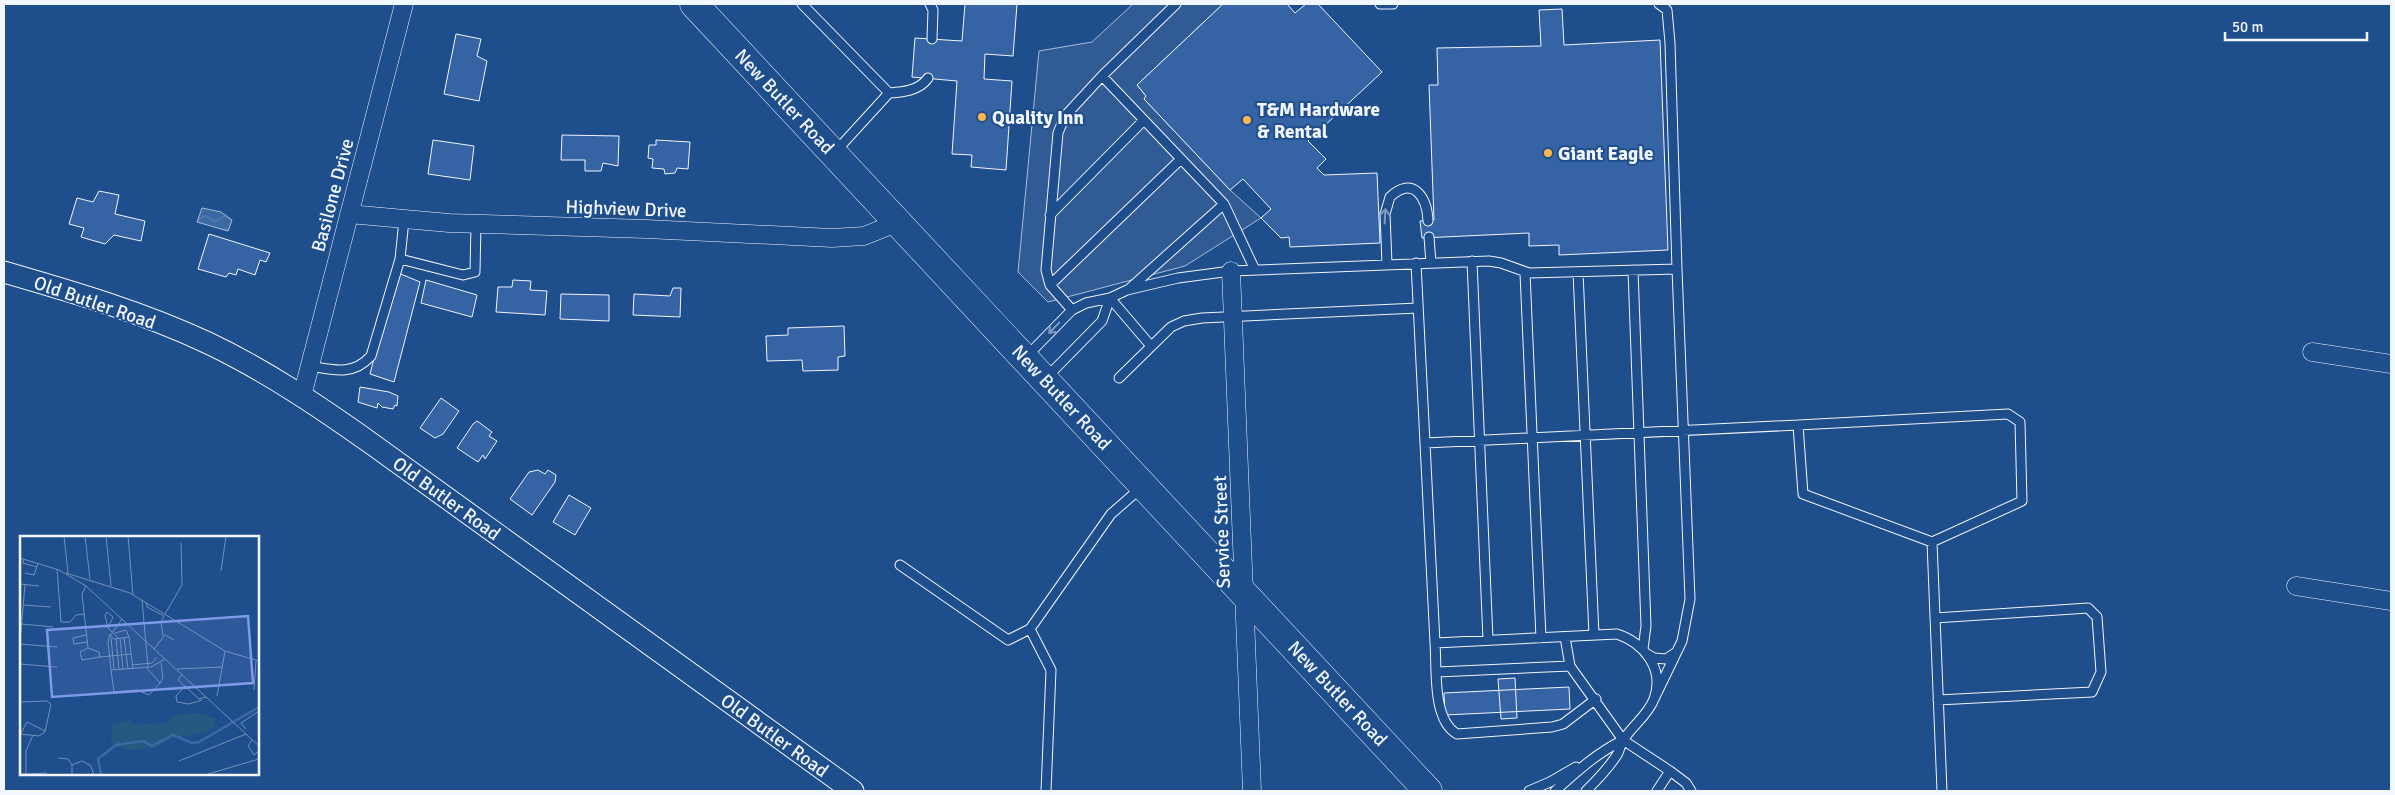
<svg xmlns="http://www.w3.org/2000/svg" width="2395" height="795" font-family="Signika,sans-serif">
  <defs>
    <pattern id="water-waves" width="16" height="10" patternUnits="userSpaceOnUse" patternTransform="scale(1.25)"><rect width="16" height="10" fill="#3b69a3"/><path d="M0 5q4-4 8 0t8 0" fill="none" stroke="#587fb1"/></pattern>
  </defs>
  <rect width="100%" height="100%" fill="#1f4e8c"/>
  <path fill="#305b95" stroke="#a8bbd7" d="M1133,4H1223L1137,85L1146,96L1144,99L1230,190L1261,218L1185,266L1048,302L1018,272L1039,51L1092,42Z"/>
  <path fill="url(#water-waves)" stroke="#a8bbd7" d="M202,208L221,212L232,220L228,231L197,222Z"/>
  <path fill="#3563a3" stroke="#f2f6ff" d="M965,4H1017L1013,56L985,54L984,79L1012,81L1006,170L971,167L972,155L952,154L957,81L912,77L915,38L962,41Z
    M1223,4H1287L1295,13L1306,4H1318L1382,72L1308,141L1326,159L1317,168L1324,175L1377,173L1380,243L1290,247L1289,237L1281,238L1261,218L1271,209L1243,179L1230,190L1144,99L1146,96L1137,85Z
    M1562,9L1564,45L1660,40L1668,250L1559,255V245L1529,246V233L1422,238L1420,221L1434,220L1429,85H1438L1437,48L1541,46L1539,10Z
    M456,34L481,39L477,56L487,61L479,101L444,94Z
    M562,135L619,136L618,166L603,163L601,171H585V160H561Z
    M433,140L474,146L470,180L428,174Z
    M656,140L690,142L688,169L677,168L675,173L665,174L664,169L652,168L653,159L648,158L649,145H656Z
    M99,191L119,195L115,214L145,221L141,241L114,235L105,244L81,237L84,228L69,224L77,198L93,202Z
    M209,234L270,253L266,262L260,260L255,275L238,269L236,275L229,273L226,277L198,269Z
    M396,272L420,282L394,382L370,374Z
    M426,280L477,295L472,317L421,303Z
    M513,280L531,281L530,290L547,291L545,315L496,312L498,287H512Z
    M673,288H681L680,317L633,315L634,294L670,296Z
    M561,294L609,295V321L560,319Z
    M844,326L845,356L838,357V370L803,371L802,360L767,361L766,336L788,335V328Z
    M360,387L389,392L398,396L397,406L395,405L393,409L382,407L378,403L377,408L358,402Z
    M441,398L459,411L443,434L435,438L420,428Z
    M477,421L492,432L489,436L497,441L485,459L483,455L478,462L457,448L473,424Z
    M538,470L545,474L548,470L556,475L555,482L532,515L510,499L529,472Z
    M569,495L591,508L575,535L553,522Z
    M1515,678L1517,718L1501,719L1498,679Z
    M1569,687L1570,709L1445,715L1444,693Z"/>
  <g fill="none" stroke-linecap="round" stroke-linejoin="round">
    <defs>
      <path id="service" d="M802,4L889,93L836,151
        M930,4L933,10L932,39
        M1380,4H1393
        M1659,4L1667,10L1670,43L1677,269
        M1102,76L1176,4
        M889,93C902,92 919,91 928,78
        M1050,215L1144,120
        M404,220L400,259L463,275L475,272L476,224
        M1429,237L1431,263
        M1472,261L1488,640
        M1416,263L1435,643L1617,634C1644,643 1665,669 1654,699C1648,715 1633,725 1624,739C1621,743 1620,748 1618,753C1610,767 1597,780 1586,791
        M1387,264L1385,214L1390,197C1413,175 1427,197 1428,221
        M1633,270L1646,626L1643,649
        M1578,272L1594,635
        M1525,273L1541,638
        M1050,285L1181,159
        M1129,289L1224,204
        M1110,298L1151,346
        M1072,310L1050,285L1046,270L1058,133L1065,116L1102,76L1224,204L1255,270
        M1026,357L1072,310L1086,303L1110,298L1127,290L1178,278L1231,271L1489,261L1501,263L1529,273L1677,269L1690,599L1682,641L1654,699
        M310,366C333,370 353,376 371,356L400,259
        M1046,378L1102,321L1110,298
        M1119,378L1171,327L1184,321L1202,318L1418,308
        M1425,443L1798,425L1803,494L1932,542L2022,501L2020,422L2008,414L1798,425
        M1932,542L1942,791
        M900,565L1008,640L1030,629L1111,514L1142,487
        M1935,618L2088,608L2097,617L2101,672L2092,692L1938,700
        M1030,629L1051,670L1046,791
        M1565,637L1570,666L1623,740L1670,771L1657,791
        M1435,643C1437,669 1432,720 1457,734L1552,727L1563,724L1596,699
        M1647,654L1654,658L1666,659L1675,653
        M1437,672L1570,666
        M1670,771L1686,783L1691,791
        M1529,791L1550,782L1576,767
        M1555,791C1577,771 1597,753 1623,740"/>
      <path id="minor" d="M349,214L449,223L646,229L832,238L864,236L899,222
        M1231,271L1252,791
        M2312,352L2391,364
        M302,396L404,4
        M2296,586L2391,601"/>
      <path id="tertiary" d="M4,272C73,292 142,312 208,343C265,370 320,407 372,444L853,791"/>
      <path id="primary" d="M694,4L1428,791"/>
    </defs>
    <use href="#service" stroke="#f2f6ff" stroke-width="11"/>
    <use href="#minor" stroke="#f2f6ff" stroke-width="19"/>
    <use href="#tertiary" stroke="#f2f6ff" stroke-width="23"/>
    <use href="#primary" stroke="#f2f6ff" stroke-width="29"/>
    <use href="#service" stroke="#1f4e8c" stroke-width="9"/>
    <use href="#minor" stroke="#1f4e8c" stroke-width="18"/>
    <use href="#tertiary" stroke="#1f4e8c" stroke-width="21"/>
    <use href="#primary" stroke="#1f4e8c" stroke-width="28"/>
  </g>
  <defs><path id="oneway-shaft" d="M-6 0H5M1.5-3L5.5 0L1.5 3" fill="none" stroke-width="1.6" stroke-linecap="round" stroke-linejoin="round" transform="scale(1.25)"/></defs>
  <g stroke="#7e9ac0">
    <use href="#oneway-shaft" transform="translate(1385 216) rotate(-87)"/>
    <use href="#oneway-shaft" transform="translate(1054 328) rotate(134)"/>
  </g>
  <g fill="#ffb74d" stroke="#1f4e8c" stroke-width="2">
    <circle cx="982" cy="117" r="5"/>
    <circle cx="1247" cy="120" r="5"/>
    <circle cx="1548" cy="153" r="5"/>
  </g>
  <g text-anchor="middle" stroke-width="4" stroke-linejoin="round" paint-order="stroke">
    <g font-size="19" fill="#f2f6ff" stroke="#1f4e8c">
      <text transform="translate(785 101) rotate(47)" y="7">New Butler Road</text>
      <text transform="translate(332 195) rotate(-75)" y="7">Basilone Drive</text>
      <text transform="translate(626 208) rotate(2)" y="7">Highview Drive</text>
      <text transform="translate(95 302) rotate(19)" y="7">Old Butler Road</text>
      <text transform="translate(1062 397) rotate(47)" y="7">New Butler Road</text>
      <text transform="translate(447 498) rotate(36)" y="7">Old Butler Road</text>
      <text transform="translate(1221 532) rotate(-92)" y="7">Service Street</text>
      <text transform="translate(1338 693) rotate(47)" y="7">New Butler Road</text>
      <text transform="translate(775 735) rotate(36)" y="7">Old Butler Road</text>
    </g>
    <g font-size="19" font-weight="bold" fill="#f2f6ff" stroke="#1f4e8c" text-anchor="start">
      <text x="1257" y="116">T&amp;M Hardware<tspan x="1257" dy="22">&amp; Rental</tspan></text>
      <text x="992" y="124">Quality Inn</text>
      <text x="1558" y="160">Giant Eagle</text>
    </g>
  </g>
  <g transform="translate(20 536)">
    <rect width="239" height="239" fill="#1f4e8c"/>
    <path d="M178,177L195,182L196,190L187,196L150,203L136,212L109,214L94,210L91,205L92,189L95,187L109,184L113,189L144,187L157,179Z" fill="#245a82"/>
    <path fill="none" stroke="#3b69a3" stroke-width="2.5" d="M81,238L78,223L96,209L123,205L132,210L153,199L172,207L179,206L239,171"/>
    <path fill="none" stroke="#7391ba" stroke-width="1" d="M44,0L48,37M65,0L70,43M86,0L91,50M108,0L113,59M0,22L39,34L66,50L239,210M4,23L3,27L17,31M37,33L41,86H50L56,79L64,78M201,35L206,0M5,37L14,39L18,27M46,37L110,57L205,115L239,125M0,48L19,50M66,50L62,58L68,112M122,64L128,131M126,66L127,71L144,80M3,69L31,71M145,78L162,49L161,7M102,83L90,100L94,103L109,101L113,133M2,88L33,91M88,92L85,79L87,76L93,81L88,92L98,102M95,97L106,94L109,101M90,98L88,106L91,134L131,131L145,123M66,99L53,102L54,108L67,106M143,100L141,86L144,80M91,102L94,133M100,102L103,133M104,102L108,133M96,103L99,133M0,106L5,49M0,108L37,111M134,113L145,99L154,104M80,121L62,124L60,116L68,112L79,116L80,121L111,118M0,128L37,131M112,129L132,127L137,121M126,131L140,147L143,142L141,127M157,133L202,131M91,134L94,156L117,154L129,159L140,147M162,139L158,144L179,163L186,161M0,142V158M165,150L156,160L157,166L169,168L182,164M234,154L236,125M197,160L205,115M0,166L27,165L31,168L25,196L19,200L0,198M226,193L221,187L239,175M1,197L7,186L25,195M232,204L228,210L234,219L239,215M38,222L48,223L52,229M159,225L226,198M0,238L27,237M6,238V215L13,199M52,238V229L62,225L70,229L74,238M188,238L239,223"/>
    <path fill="#7d9aea" fill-opacity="0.15" stroke="#7d9aea" stroke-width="2.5" d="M228,80L233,147L32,161L27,94Z"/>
    <rect width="239" height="239" fill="none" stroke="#f2f6ff" stroke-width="2.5"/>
  </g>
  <rect width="2395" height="795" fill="none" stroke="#f2f6ff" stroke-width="10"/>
  <path d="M2225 32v8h142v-8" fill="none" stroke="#f2f6ff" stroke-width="2.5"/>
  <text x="2232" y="32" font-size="15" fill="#f2f6ff" stroke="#1f4e8c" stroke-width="4" paint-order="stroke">50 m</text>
</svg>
